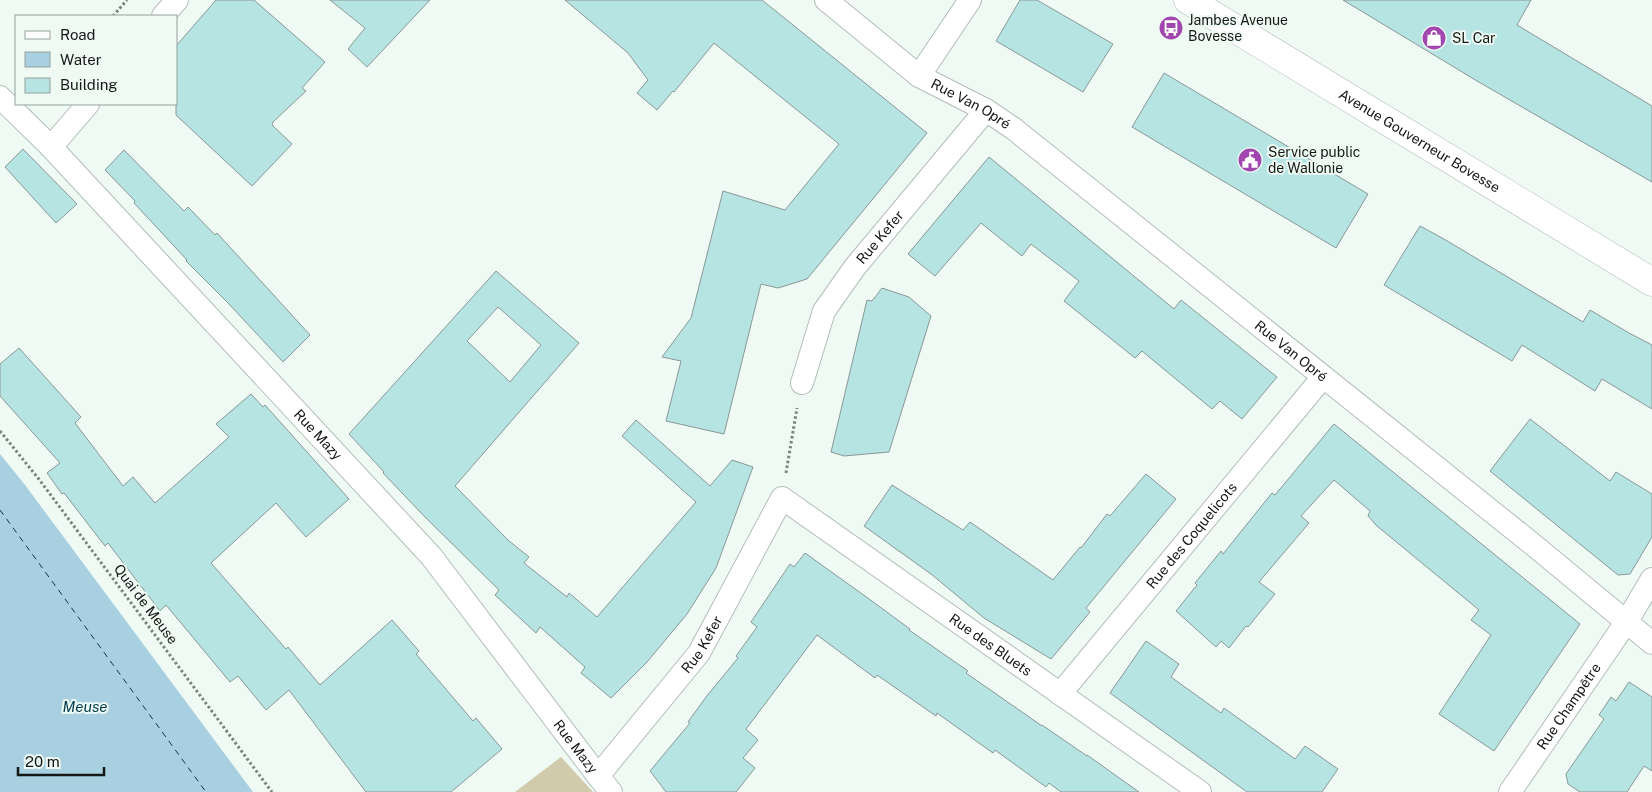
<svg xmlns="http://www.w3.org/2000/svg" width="1652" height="792" font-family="'Public Sans',sans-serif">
  <rect width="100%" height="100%" fill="#eefaf3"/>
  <path fill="#d1caab" d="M561,757L593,792H515Z"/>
  <path fill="#a8d0e1" d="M0,454L25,485L253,792H0Z"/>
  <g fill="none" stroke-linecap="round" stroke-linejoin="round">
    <path stroke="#013c4f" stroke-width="1" stroke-dasharray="6 5" stroke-linecap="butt" d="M0,510L206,792"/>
  </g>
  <path fill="#b5e4e2" stroke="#8a9897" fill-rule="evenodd" d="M216,0H254L325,62L302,88L306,91L273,122L272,125L292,144L252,186L176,115V46Z
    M330,0H430L367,67L348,49L365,28Z
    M565,0H762L927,133L807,279L778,288L761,284L724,434L666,421L681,361L662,357L691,318L723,191L785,210L839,144L714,43L674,92L673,91L657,110L637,93L648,80L628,53Z
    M1020,0H1037L1113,44L1083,92L996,41Z
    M1343,0H1531L1517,25L1652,106V182L1477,81Z
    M1164,73L1368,194L1336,248L1132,127Z
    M23,149L77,204L56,223L5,167Z
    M124,150L184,211L188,207L215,235L217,233L310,335L283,362L228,303L186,261L187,260L134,203L135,201L105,170Z
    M989,157L1174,309L1181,300L1277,377L1242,419L1220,401L1212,409L1142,351L1135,358L1064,301L1079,281L1031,244L1022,256L981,223L935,276L908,254Z
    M1420,226L1444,239L1583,322L1590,310L1629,333L1652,345V409L1602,379L1595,391L1522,345L1512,361L1384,285Z
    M496,271L579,343L455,486L508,540L529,557L524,563L567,597L569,593L597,617L696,502L622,436L636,420L710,486L732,460L753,467L716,568L687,614L647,662L611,698L581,673L585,667L540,627L536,633L495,595L499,590L424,516L383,473L384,472L349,434ZM498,307L541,345L510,382L467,341Z
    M882,288L909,297L931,316L889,452L844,456L831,452L867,300L872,301Z
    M19,348L81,417L75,423L123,486L133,477L155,503L229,437L216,424L251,394L263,407L265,405L349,499L306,537L276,503L211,563L286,649L288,647L320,685L392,620L419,651L416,654L473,721L476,718L502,749L451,792H366L289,690L266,710L238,676L230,682L166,605L160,611L108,543L105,546L64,493L62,494L47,473L60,463L0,396V364Z
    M1530,419L1610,481L1616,472L1652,494V537L1630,574L1618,575L1490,471Z
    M1334,424L1580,624L1494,751L1439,714L1491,635L1471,620L1479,610L1377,526L1368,516L1370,511L1334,480L1301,516L1309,523L1259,582L1275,594L1248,627L1246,626L1229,648L1221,641L1216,647L1176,611L1197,585L1195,583L1221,551L1223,554L1272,493L1275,495Z
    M1146,474L1176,499L1086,608L1090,612L1051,659L984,618L931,574L864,526L892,485L963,530L970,522L1053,580L1080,547L1081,548L1107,514L1110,516Z
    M805,553L865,596L910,629L909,630L968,671L966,673L1042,726V725L1087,756V755L1139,792H1061L1049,783L1046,787L995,750L993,753L937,713L936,716L877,675L875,678L817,635L746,729L758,740L743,758L755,768L736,792H666L650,771L690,723L688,722L706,697L738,658L736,656L757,627L751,622L790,564L794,567Z
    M1146,641L1179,664L1171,677L1221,713L1224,708L1295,759L1305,746L1338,769L1322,792H1247L1110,693Z
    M1629,682L1652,697V771L1644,766L1627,792H1580L1568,784L1566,774L1604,719L1599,715L1611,697L1616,701Z"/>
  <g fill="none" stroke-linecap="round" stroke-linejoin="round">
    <defs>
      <g id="minor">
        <path id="s1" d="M826,0L919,76L986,110L1014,129L1536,547L1652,643"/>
        <path d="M163,16L177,0"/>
        <path d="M919,76L970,0"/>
        <path id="s2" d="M0,97L51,147L431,556L598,776L611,792"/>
        <path d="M51,147L88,104"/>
        <path id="s3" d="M802,383L824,311L855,267L986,110"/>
        <path id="s4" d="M1060,694L1323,377"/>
        <path id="s5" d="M598,776L699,653L782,498L1200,792"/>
        <path id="s6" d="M1510,792L1627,621L1652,579"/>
      </g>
      <g id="secondary">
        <path id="s7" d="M1188,0L1652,282"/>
      </g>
    </defs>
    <use href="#minor" stroke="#b3beb8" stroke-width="24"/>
    <use href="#secondary" stroke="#b3beb8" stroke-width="29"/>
    <path stroke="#7b837e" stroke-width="3" stroke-dasharray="2.5 2.5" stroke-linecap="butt" d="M113,16L127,0
      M0,431L38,478L272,792
      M786,473L797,408"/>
    <use href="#minor" stroke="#fff" stroke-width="22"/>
    <use href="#secondary" stroke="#fff" stroke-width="28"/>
  </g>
  <defs>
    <symbol id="bus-disc" viewBox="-11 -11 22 22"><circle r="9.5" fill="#a145af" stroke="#eefaf3"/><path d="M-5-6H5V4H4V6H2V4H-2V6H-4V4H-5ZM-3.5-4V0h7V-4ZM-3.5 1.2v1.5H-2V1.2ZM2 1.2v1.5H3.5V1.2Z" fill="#fff"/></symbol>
    <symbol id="shop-disc" viewBox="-11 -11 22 22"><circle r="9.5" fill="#a145af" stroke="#eefaf3"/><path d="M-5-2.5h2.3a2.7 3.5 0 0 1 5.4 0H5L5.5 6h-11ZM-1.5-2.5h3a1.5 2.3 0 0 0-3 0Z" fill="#fff"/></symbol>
    <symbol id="civic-disc" viewBox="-11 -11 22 22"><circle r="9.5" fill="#a145af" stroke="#eefaf3"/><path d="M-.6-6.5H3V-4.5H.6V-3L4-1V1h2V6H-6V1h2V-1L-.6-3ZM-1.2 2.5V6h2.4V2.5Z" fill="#fff"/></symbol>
  </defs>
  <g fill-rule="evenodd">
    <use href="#bus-disc" x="1157" y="14" width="28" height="28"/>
    <use href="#shop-disc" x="1420" y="24" width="28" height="28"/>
    <use href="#civic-disc" x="1236" y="146" width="28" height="28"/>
  </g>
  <g text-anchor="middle" stroke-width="4" stroke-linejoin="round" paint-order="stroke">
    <g font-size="14" fill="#141816" stroke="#eefaf3" text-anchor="start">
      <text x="1188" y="25">Jambes Avenue<tspan x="1188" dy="16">Bovesse</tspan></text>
      <text x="1452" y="43">SL Car</text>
      <text x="1268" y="157">Service public<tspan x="1268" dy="16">de Wallonie</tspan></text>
    </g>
    <g font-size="14" fill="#141816" stroke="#eefaf3">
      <text dy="5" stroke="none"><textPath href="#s1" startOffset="179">Rue Van Opré</textPath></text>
      <text dy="5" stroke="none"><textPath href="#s7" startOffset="271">Avenue Gouverneur Bovesse</textPath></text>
      <text dy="5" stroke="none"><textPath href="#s3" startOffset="168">Rue Kefer</textPath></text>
      <text dy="5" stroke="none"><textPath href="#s1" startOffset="584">Rue Van Opré</textPath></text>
      <text dy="5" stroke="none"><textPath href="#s2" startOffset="464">Rue Mazy</textPath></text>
      <text dy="5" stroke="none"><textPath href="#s4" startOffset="206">Rue des Coquelicots</textPath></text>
      <text transform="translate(146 604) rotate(53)" y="5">Quai de Meuse</text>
      <text dy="5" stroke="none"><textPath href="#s5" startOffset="168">Rue Kefer</textPath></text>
      <text dy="5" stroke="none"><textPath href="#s5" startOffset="590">Rue des Bluets</textPath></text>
      <text dy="5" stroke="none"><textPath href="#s6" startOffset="104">Rue Champêtre</textPath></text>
      <text dy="5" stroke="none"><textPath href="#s2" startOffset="869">Rue Mazy</textPath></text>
    </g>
    <g font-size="15" font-style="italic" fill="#013c4f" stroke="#eefaf3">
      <text x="85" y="712">Meuse</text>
    </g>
  </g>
  <rect x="15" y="15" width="162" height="90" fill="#eefaf3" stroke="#97a09b"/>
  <rect x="25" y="31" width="25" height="8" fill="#ffffff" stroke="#97a09b"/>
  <text x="60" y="40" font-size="15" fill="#141816">Road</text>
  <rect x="25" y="52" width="25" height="15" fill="#a8d0e1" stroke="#97a09b"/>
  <text x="60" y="65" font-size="15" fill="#141816">Water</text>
  <rect x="25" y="78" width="25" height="15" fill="#b5e4e2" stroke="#97a09b"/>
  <text x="60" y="90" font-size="15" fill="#141816">Building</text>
  <path d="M18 767v8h86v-8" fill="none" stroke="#141816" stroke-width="2.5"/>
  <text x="25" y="767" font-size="15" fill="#141816" stroke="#eefaf3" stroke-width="4" paint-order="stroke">20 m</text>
</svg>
